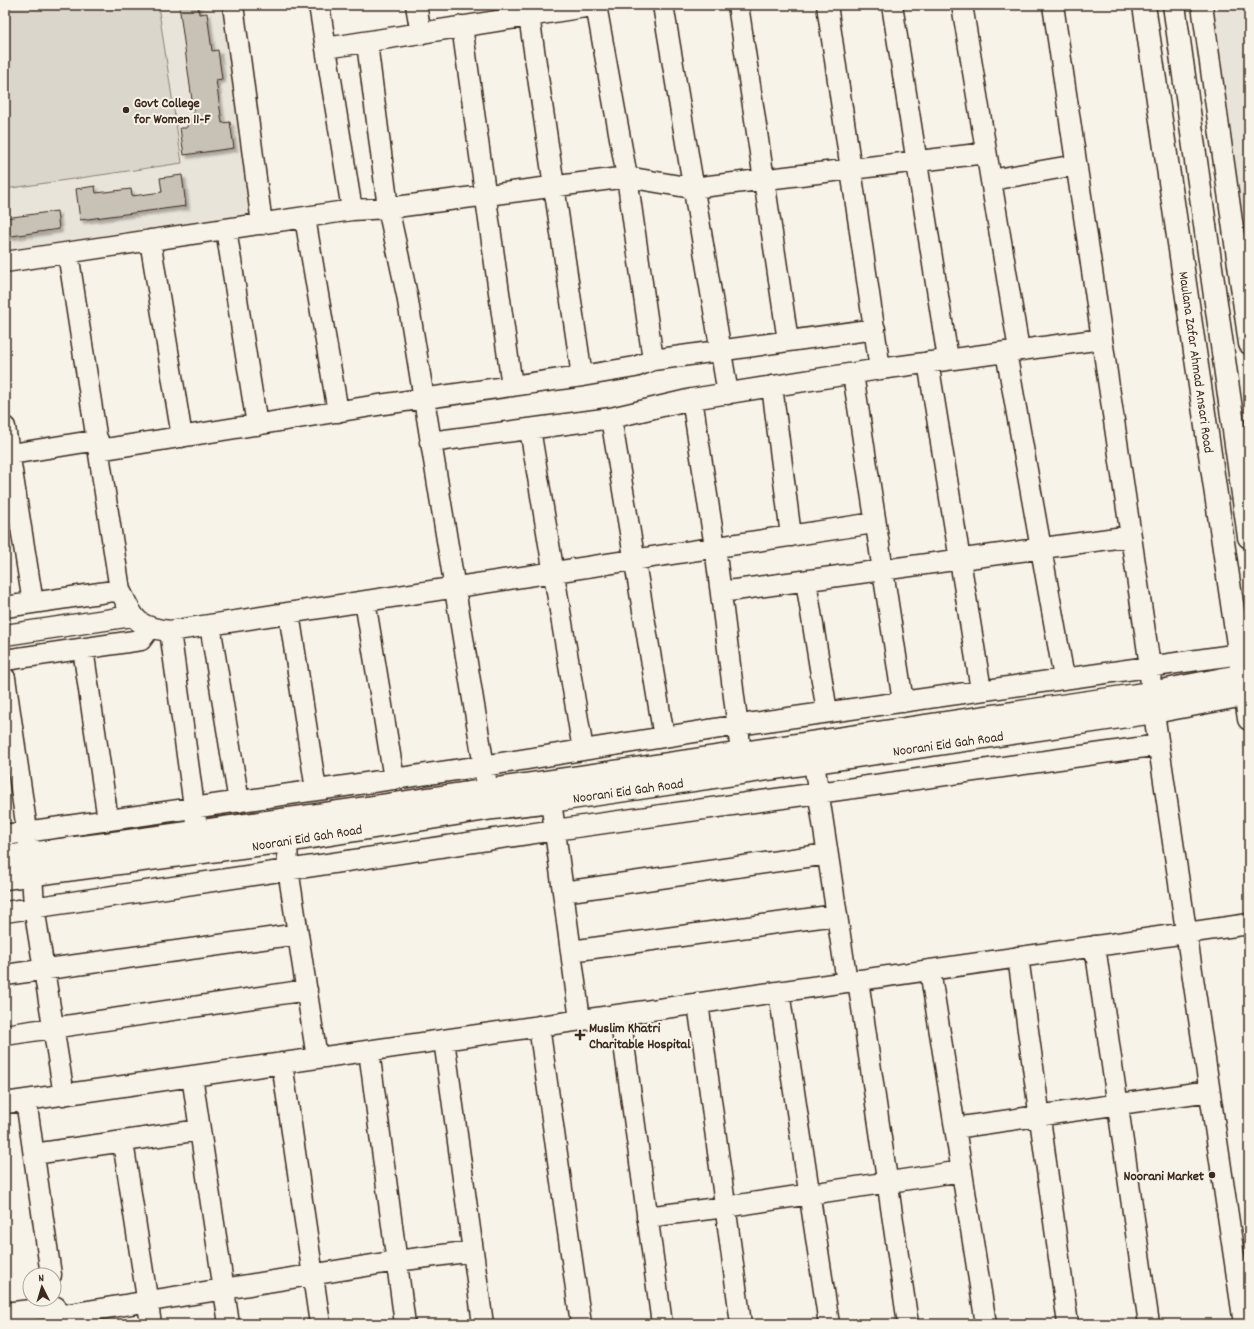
<svg xmlns="http://www.w3.org/2000/svg" width="1254" height="1329" font-family="Dekko,sans-serif">
  <defs>
    <filter id="shadow"><feDropShadow dx="3.5" dy="3.5" stdDeviation="1" flood-color="#0004"/></filter>
  </defs>
  <rect width="100%" height="100%" fill="#f7f3e8"/>
  <filter id="ink" filterUnits="userSpaceOnUse"><feTurbulence type="fractalNoise" baseFrequency=".025" numOctaves="2"/><feDisplacementMap in="SourceGraphic" scale="8" xChannelSelector="R" yChannelSelector="G"/><feConvolveMatrix kernelMatrix="1 2 1 2 8 2 1 2 1" color-interpolation-filters="sRGB"/></filter>
  <g filter="url(#ink)">
    <path fill="#e9e4d9" d="M5,5H233L260,215L5,250Z
      M1207,5H1249V275Z"/>
    <path fill="#dbd6cb" stroke="#8b8074" d="M5,5H158L182,163L5,189Z"/>
    <path fill="#c8c1b6" stroke="#3b2a1e" filter="url(#shadow)" d="M179,5H198L199,14L207,13L212,51L218,50L222,79L216,80L222,123L230,122L234,148L184,155L180,128H186L194,115Z
      M182,175L186,206L80,220L76,189L95,186L96,193L131,189L132,196L162,192L160,178Z
      M57,211L59,229L5,237V218Z"/>
    <g fill="none" stroke-linecap="round" stroke-linejoin="round">
      <defs>
        <path id="minor" d="M233,5L262,224
          M319,5L352,210
          M416,5L421,34
          M596,5L627,177L653,360
          M663,5L728,394
          M738,5L788,341
          M827,5L880,369
          M892,5L948,359
          M962,5L1019,350
          M1053,5L1150,666L1151,693L1244,1324
          M1202,5L1249,344
          M529,16L582,376
          M462,26L512,386
          M367,43L388,208L407,295L486,779
          M326,48L598,5
          M991,180L1076,165
          M305,218L338,412
          M226,229L257,425
          M150,240L182,437
          M68,253L120,590C134,619 135,627 170,631L196,821
          M5,262L352,210L388,208L627,177L692,188L986,153
          M1006,352L1064,678
          M928,362L981,690
          M853,374L903,702
          M772,386L791,536
          M692,399L715,547L741,752
          M611,418L664,737
          M5,427L33,603
          M530,429L583,750
          M430,442L611,418L692,399L880,369L1102,339
          M99,450L378,405L582,376L635,367L653,360L875,329
          M5,455L98,440
          M806,581L827,712
          M721,592L1131,536
          M365,601L394,779
          M5,607L120,590
          M289,613L316,790
          M210,625L239,802
          M170,631L874,523
          M5,635L132,616
          M83,649L108,820
          M5,660L141,640L149,629
          M5,678L29,844
          M814,763L847,982
          M551,801L580,1020
          M5,835L483,766L739,725L1240,654
          M287,841L288,869L317,1058
          M32,874L34,907L64,1095
          M563,892L827,854
          M5,912L555,830L1159,745
          M1095,946L1149,1324
          M571,951L836,915
          M1018,957L1068,1324
          M930,970L986,1324
          M5,975L298,934
          M858,980L908,1324
          M779,992L829,1324
          M698,1003L741,1324
          M620,1015L662,1324
          M539,1026L581,1324
          M5,1035L307,990
          M444,1040L483,1324
          M369,1051L405,1324
          M282,1063L320,1324
          M192,1076L229,1324
          M26,1100L51,1275
          M5,1103L1249,924
          M955,1128L1209,1091
          M123,1142L151,1324
          M34,1154L200,1130
          M647,1217L725,1207L962,1171
          M5,1313L56,1307
          M57,1316L397,1261L473,1251"/>
        <path id="major" d="M1144,5L1249,719
          M1174,5L1249,537
          M5,857C388,808 769,748 1151,693L1249,674
          M5,878L287,841L493,808L551,801L1154,712L1249,694"/>
      </defs>
      <use href="#minor" stroke="#3b2a1e" stroke-width="23"/>
      <use href="#major" stroke="#3b2a1e" stroke-width="25"/>
      <use href="#minor" stroke="#f7f3e8" stroke-width="20"/>
      <use href="#major" stroke="#f7f3e8" stroke-width="22"/>
    </g>
  </g>
  <g fill="#3b2a1e" stroke="#f7f3e8" stroke-width="1.5">
    <circle cx="126" cy="110" r="4"/>
    <path d="M578 1029h4v4h4v4h-4v4h-4v-4h-4v-4h4z"/>
    <circle cx="1212" cy="1175" r="4"/>
  </g>
  <g text-anchor="middle" stroke-width="4" stroke-linejoin="round" paint-order="stroke">
    <g font-size="14" font-weight="bold" fill="#3b2a1e" stroke="#f7f3e8" text-anchor="start">
      <text x="134" y="107">Govt College<tspan x="134" dy="16">for Women 11-F</tspan></text>
      <text x="589" y="1032">Muslim Khatri<tspan x="589" dy="16">Charitable Hospital</tspan></text>
      <text x="1204" y="1180" text-anchor="end">Noorani Market</text>
    </g>
    <g font-size="14" fill="#3b2a1e" stroke="#f7f3e8">
      <text transform="translate(1197 362) rotate(82)" y="5">Maulana Zafar Ahmad Ansari Road</text>
      <text transform="translate(948 743) rotate(-8)" y="5">Noorani Eid Gah Road</text>
      <text transform="translate(628 790) rotate(-8)" y="5">Noorani Eid Gah Road</text>
      <text transform="translate(307 837) rotate(-9)" y="5">Noorani Eid Gah Road</text>
    </g>
  </g>
  <rect width="1254" height="1329" fill="none" stroke="#f7f3e8" stroke-width="20"/>
  <rect x="10" y="10" width="1234" height="1309" fill="none" stroke="#3b2a1e" stroke-width="1.5" filter="url(#ink)"/>
  <g transform="translate(42 1287) rotate(355)"><circle r="19" fill="#f7f3e8" stroke="#aca397"/>
  <path d="M0-3L7 15L0 10L-7 15Z" fill="#3b2a1e"/>
  <text y="-6" font-size="11" font-weight="bold" text-anchor="middle" fill="#3b2a1e">N</text>
  </g>
</svg>
